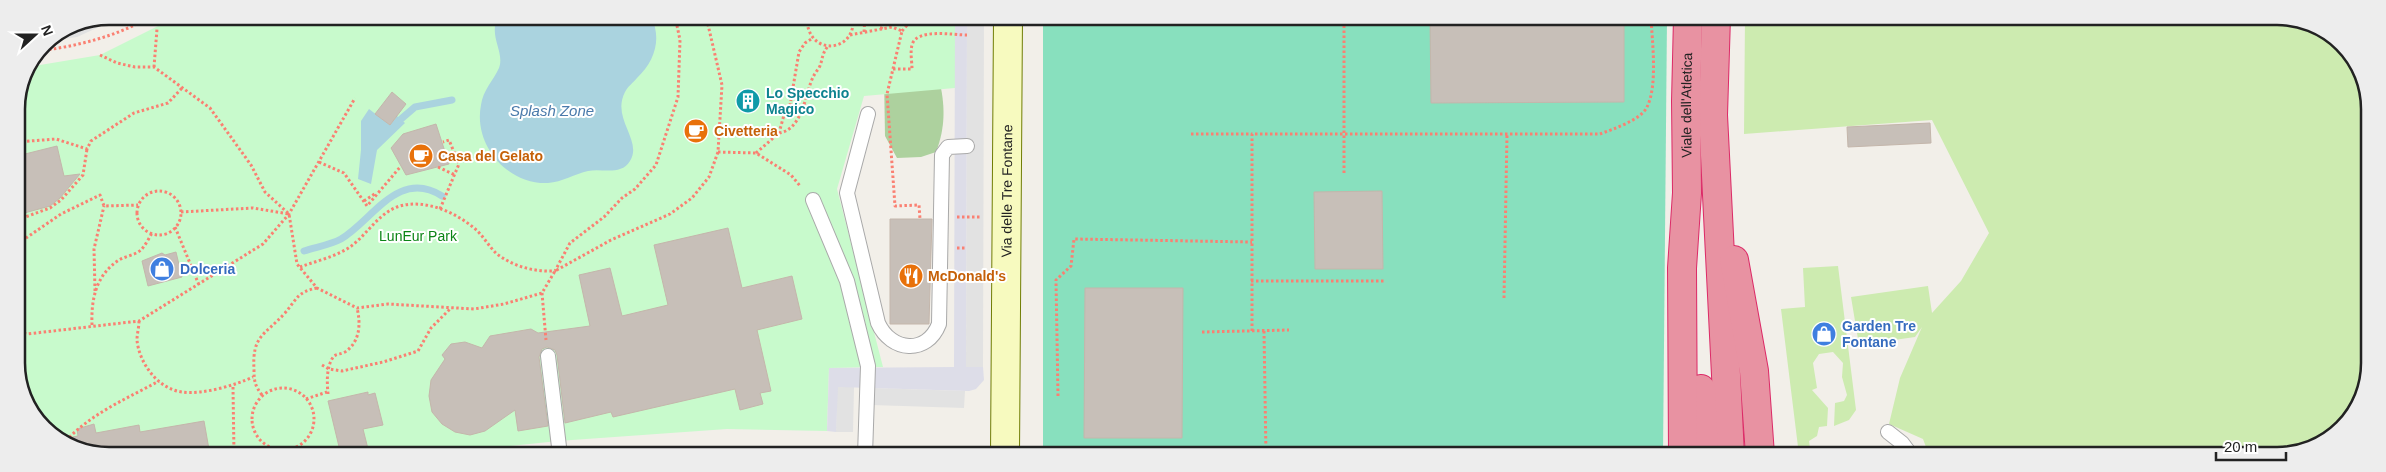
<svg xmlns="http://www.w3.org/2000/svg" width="2386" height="472" font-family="Helvetica,sans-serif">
  <rect width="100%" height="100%" fill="#f2efe9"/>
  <path fill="#cdebb0" d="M1745,17H2289L2342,43L2368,91L2369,375L2338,432L2282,456L1929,455L1923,439L1889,424L1900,378L1922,327L1915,337L1859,345L1851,297L1928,286L1932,313L1961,281L1989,233L1932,120L1744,134Z
    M1838,266L1856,410L1849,420L1834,426L1835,403L1844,401L1847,395L1842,377L1843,363L1833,352L1819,354L1813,363L1817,388L1812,390L1828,408L1827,426L1819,427L1817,436L1809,441L1811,455H1799L1781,309L1805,307L1803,268Z"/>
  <path fill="#add19e" d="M884,77L939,79C945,104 946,126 936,152L921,157L897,158L885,136Z"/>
  <path fill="#c8facc" d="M178,16L955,17V88L864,96L837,189L883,367L829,368L827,431L727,429L558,441L427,455H97L48,432L19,386L16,109L23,73L28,67L100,55Z"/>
  <path fill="#88e0be" d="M1043,17H1667L1663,455H1043Z"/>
  <path fill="#e2e2e2" d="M109,16H123L77,37L47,41L74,23Z
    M967,17H984L983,367H966Z
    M837,387H854L853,432H836Z
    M872,388L965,391L964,408L872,405Z"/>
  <path fill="#dddde8" d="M955,17H967L966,367H983L984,380L976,389L969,391L838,387L836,432L827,431L829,368L954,367Z"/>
  <path fill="#aad3df" d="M498,16H651C662,39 655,61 637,78C633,83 628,86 625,92C611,119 643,140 630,161C621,176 602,168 588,171C575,174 562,182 548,183C508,185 473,145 481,105C483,90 493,81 499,68C505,51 488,37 498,16Z
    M369,109L390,125L397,116L405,123L377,150L371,184L358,179L361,150V121Z"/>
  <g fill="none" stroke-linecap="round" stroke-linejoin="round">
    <path stroke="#aad3df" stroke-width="7" d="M401,119L415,107L452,100
      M304,251C316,247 330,245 341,239C372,221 398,168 442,196"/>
  </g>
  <path fill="#c7bfb8" stroke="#c4b6ab" d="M1430,17H1624V102L1431,103Z
    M392,92L406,104L390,125L375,114Z
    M1930,123L1931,143L1848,147L1847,127Z
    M436,124L449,164L406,175L391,148L403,134Z
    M57,146L64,176L80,174L60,198L50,206L17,215V156Z
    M1382,191L1383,269H1315L1314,192Z
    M890,219H932L929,324H890Z
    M728,228L742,288L792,276L802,319L757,330L771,391L760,393L763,404L740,410L735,389L613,417L611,412L565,423L557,355L555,350L547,347L542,349L539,357L548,426L518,431L515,410L485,431L470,435L455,432L442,424L432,412L429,396L431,380L445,359L442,355L451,344L465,342L482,348L490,336L531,329L538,333L590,326L579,275L610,268L622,316L668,305L654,245Z
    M176,252L182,277L148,286L142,261L162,253L165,255Z
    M1085,288H1183L1182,438H1084Z
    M368,392V395L375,393L383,425L363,429L368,449L341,455L328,401Z
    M204,421L210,455H97L62,439L78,436L77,429L94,424L96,433L139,425L140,432Z"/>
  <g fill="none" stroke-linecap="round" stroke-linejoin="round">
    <defs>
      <path id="lane" d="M868,114L847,193L878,323C891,352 927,355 939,324L942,155L948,147L967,146
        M813,200L847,281L868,366L865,455
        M548,356L560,455
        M1888,432L1902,443L1911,455"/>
      <g id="secondary">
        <path id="s1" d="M1005,455L1008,17"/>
      </g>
      <g id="highway">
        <path d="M1716,17L1713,115L1730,455"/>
        <path d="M1734,260L1754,371L1760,455"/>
        <path d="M1701,389L1704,455"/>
        <path id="s2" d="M1683,455L1682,268L1687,193L1686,101L1688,17"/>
      </g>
    </defs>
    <use href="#lane" stroke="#a9a9a9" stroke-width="16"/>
    <use href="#secondary" stroke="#707d05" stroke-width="30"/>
    <use href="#highway" stroke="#dc2a67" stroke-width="30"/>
    <path stroke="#fa8072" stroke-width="3" stroke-dasharray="2.5 2.5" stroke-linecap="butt" d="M799,17L807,23
      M807,17C806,57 857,54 853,17
      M881,29L886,17
      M902,31L914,17
      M864,32L865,17
      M850,35L892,27L902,31L887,94L895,206L919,205L920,219
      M39,51C78,46 118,36 152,16
      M100,55L117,63L135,67H154L210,108L251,165L265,192L289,214L297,264L317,288L357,308L388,304L474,309L504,304L542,293L555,271L611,240L670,214L692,198L709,177L718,152L722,85L706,16
      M154,67L157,29
      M893,69H912C912,62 910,52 912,45C916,28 954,35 967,35
      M779,133C801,130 805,98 811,82C813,76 816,72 819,68C823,60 821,55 828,46
      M1191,134H1252
      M17,142L56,139L87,149L91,141L134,113L168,103L183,87
      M718,152L756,153L791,175L801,187
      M756,153L779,133L784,115L790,105L799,52L805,43L813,38
      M319,162L344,173L367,206L401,166
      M438,167L455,175
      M1344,173V17
      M137 213a22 22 0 1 1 44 0a22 22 0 1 1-44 0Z
      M364,201L376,193
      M440,209L459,164L449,140L443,142
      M181,212L253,208L289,214
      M957,217H981
      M17,220L50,208L61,200L83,175L87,149
      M175,227L199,285
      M957,248H967
      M18,251L26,238L61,214L100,195L104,206L138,205
      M300,267C316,261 335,257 350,247C367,235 379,212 400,206C425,199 455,212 474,228C483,235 489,247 497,254C514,267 535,272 555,271L570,243L604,217L622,198L635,189L656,165L678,97L680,40L675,16
      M1251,281H1385
      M95,291L94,249L104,206
      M542,293L546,340
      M1504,298L1507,134
      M139,321C139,327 137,334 137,340C139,363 158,389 182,392C202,395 236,385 253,377
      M92,325C91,299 96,275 119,260C126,256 135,255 141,250C145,246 149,238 152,233
      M1252,331V134H1600C1613,129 1641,120 1647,107C1658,85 1652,41 1651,17
      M1264,331L1266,455
      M19,332L27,334L139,321L263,244L289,214L355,98
      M1202,332L1289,330
      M322,365L329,369L342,371L383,362L418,351L431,328L450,309
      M233,387L234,455
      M252 419a31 31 0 1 1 62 0a31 31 0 1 1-62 0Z
      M328,394C327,382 326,366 334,356C337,354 341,354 345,352C360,342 361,324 357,308
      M262,395C255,386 254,381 254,370C252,335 264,336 285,313C297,299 297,292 317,288
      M1058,396L1056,280L1071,266L1074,239L1252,242
      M306,399L327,392
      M66,441C90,414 128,398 159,381"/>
    <use href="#lane" stroke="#fff" stroke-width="14"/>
    <use href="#secondary" stroke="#f7fabf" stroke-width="28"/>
    <use href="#highway" stroke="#e892a2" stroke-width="28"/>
  </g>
  <defs>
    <symbol id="building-disc" viewBox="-11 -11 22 22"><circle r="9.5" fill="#0f9aa8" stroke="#fff"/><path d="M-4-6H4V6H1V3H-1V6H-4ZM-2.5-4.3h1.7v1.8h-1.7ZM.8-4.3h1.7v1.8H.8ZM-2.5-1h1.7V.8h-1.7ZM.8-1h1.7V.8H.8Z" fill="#fff"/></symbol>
    <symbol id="cafe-disc" viewBox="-11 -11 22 22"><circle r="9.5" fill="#e8710a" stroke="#fff"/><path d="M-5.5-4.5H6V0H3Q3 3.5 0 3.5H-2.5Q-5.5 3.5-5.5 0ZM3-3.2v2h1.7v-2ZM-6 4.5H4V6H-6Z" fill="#fff"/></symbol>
    <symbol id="shop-disc" viewBox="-11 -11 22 22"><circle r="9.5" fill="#3f7fe0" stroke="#fff"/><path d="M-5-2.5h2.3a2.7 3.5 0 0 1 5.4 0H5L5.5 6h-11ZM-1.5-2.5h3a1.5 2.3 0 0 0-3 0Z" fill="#fff"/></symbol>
    <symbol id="restaurant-disc" viewBox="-11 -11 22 22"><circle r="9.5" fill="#e8710a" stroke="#fff"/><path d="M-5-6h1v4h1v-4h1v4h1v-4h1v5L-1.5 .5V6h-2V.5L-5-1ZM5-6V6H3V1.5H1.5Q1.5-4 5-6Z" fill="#fff"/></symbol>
  </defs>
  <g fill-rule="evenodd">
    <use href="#building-disc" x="734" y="87" width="28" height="28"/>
    <use href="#cafe-disc" x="682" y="117" width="28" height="28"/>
    <use href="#cafe-disc" x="407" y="142" width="28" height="28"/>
    <use href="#shop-disc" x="148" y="255" width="28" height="28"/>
    <use href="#restaurant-disc" x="897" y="262" width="28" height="28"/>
    <use href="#shop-disc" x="1810" y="320" width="28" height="28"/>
  </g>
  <g text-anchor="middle" stroke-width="4" stroke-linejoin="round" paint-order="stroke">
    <g font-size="14" font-weight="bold" fill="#0d838f" stroke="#fff" text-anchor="start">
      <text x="766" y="98">Lo Specchio<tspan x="766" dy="16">Magico</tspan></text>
    </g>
    <g font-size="14" fill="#222" stroke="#fff">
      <text dy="5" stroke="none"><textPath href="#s2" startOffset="350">Viale dell'Atletica</textPath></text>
      <text dy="5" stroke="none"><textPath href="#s1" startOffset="264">Via delle Tre Fontane</textPath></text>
    </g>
    <g font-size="14" font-weight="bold" fill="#c56008" stroke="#fff" text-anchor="start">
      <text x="714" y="136">Civetteria</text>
      <text x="438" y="161">Casa del Gelato</text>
      <text x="928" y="281">McDonald's</text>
    </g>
    <g font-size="14" fill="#0c8416" stroke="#fff">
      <text x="418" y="241">LunEur Park</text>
    </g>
    <g font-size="14" font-weight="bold" fill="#366cbe" stroke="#fff" text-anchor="start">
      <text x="180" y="274">Dolceria</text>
      <text x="1842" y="331">Garden Tre<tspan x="1842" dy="16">Fontane</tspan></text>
    </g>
    <g font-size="15" font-style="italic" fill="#4a7aab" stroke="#fff">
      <text x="552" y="116">Splash Zone</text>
    </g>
  </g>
  <path d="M0 0H2386V472H0ZM109 25H2277A84 84 0 0 1 2361 109V363A84 84 0 0 1 2277 447H109A84 84 0 0 1 25 363V109A84 84 0 0 1 109 25Z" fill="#ededed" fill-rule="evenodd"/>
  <path fill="none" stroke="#222" stroke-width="2.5" d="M109 25H2277A84 84 0 0 1 2361 109V363A84 84 0 0 1 2277 447H109A84 84 0 0 1 25 363V109A84 84 0 0 1 109 25Z"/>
  <g transform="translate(35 35) rotate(69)" stroke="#ffffff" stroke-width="4" paint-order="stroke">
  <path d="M0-4L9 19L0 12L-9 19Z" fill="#222222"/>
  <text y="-8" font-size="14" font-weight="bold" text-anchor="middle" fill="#222222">N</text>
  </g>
  <path d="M2216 452v8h70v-8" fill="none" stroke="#222222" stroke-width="2.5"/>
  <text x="2224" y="452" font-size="15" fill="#222222" stroke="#ffffff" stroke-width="4" paint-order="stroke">20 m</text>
</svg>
